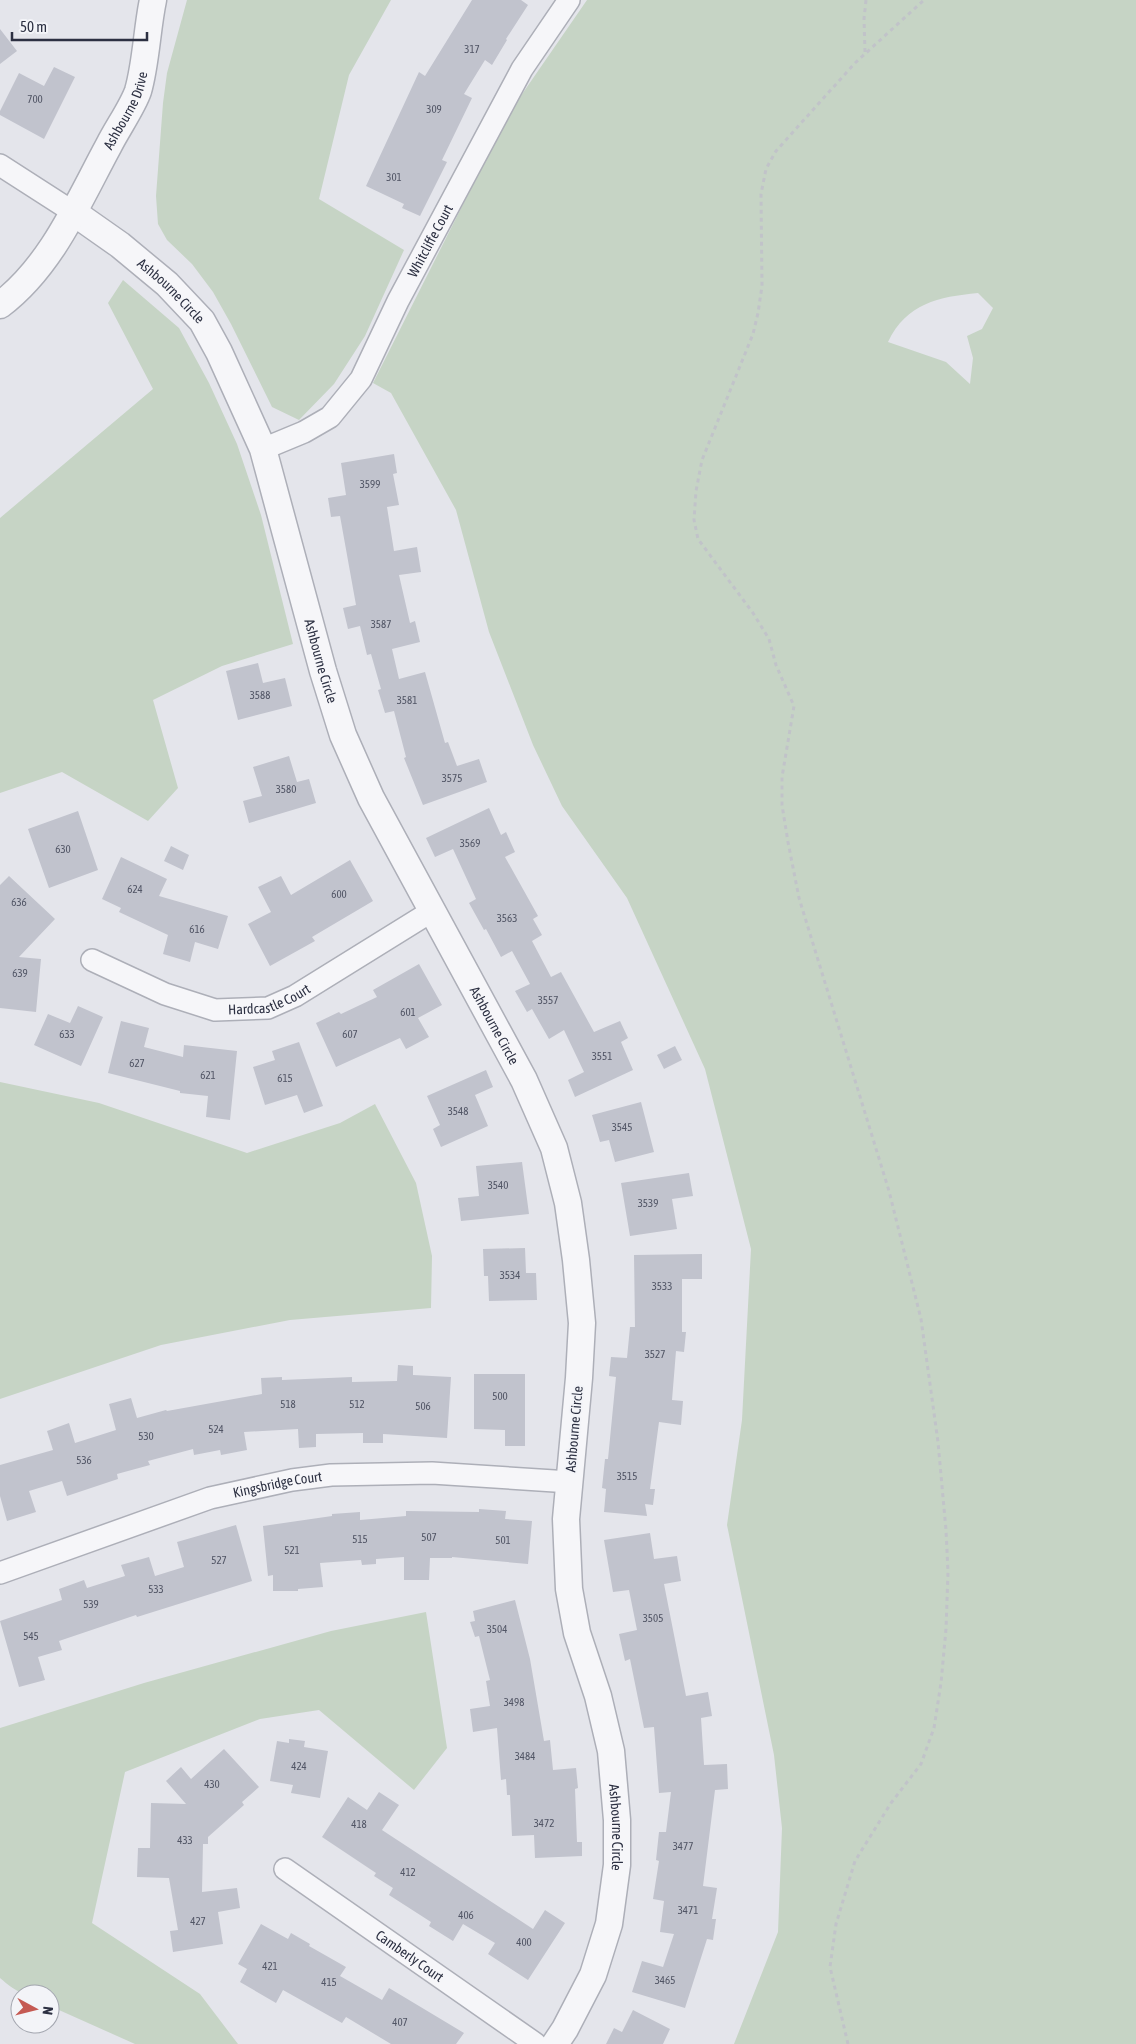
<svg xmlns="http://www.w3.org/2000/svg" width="1136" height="2044" font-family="'Asap Condensed',sans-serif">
  <rect width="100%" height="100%" fill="#e4e5eb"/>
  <path fill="#c6d4c5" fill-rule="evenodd" d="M187,0H391L349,75L319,199L404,250L365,336L334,384L299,420L272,407L231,324L213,292L192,264L167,240L158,224L156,196L163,103L167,73Z
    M587,0H1136V2044H734L778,1932L782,1828L774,1755L727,1525L742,1420L751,1249L705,1069L627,898L562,806L533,745L489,632L456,510L391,393L373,383L509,113ZM978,293L993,308L982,329L967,336L973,358L970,384L946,362L888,342C907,303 938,297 978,293Z
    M123,280L179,328L209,383L237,444L261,515L293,644L222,666L153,700L178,788L148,821L62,772L0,793V518L153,389L108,303Z
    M0,1082L99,1103L247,1153L340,1123L375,1104L416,1183L432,1256L431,1308L290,1320L161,1345L0,1399Z
    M426,1612L447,1748L414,1790L319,1710L260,1719L125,1772L92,1923L200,1994L238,2044H135L50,2006V1994C23,1994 21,1996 0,1978V1728L144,1683L331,1631Z"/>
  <path fill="#c1c3cd" d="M472,0H521L528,5L506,39L507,40L492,65L485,60L464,94L472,98L442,160L447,162L420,216L402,208L404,204L366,186L419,72L425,76Z
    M0,29L17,51L0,64Z
    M54,67L75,77L44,139L0,115V111L19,73L44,86Z
    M394,454L397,473L393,474L399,505L387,507L394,551L417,547L421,572L399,575L410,623L415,621L420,642L392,649L399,679L425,672L445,743L448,742L457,766L479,759L487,782L423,805L404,758L406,757L394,711L385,713L378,690L381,689L371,654L367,655L360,626L348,629L343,608L356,605L340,516L331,517L328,498L346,495L341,463Z
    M258,663L263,683L285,678L292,706L238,720L226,671Z
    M289,756L297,782L309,779L316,803L249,823L243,801L262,796L253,767Z
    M489,808L501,835L506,832L515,852L505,857L538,916L533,919L542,935L532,941L551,977L561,972L594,1032L620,1021L628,1038L621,1042L633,1070L575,1097L568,1080L584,1072L564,1030L549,1039L532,1009L527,1012L515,991L530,984L512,951L501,957L486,929L484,930L469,903L476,899L453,849L435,857L426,838Z
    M78,811L98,870L49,888L28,829Z
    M171,846L189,855L183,870L164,861Z
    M121,857L167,879L159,896L228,916L218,949L195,942L190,962L163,954L168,935L119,912L121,908L102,899Z
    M350,860L373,901L312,937L315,941L270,966L248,924L271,912L258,887L281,876L291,895Z
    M9,876L55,919L19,957L41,959L36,1012L0,1008V885Z
    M419,964L442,1005L418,1018L429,1037L406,1049L400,1038L336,1067L316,1023L339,1012L341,1014L377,997L373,990Z
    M78,1006L103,1017L81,1066L34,1045L48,1014L70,1023Z
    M121,1021L149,1028L144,1047L183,1057L184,1045L237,1051L230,1120L206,1117L208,1096L180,1093V1091L108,1073Z
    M299,1042L323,1106L304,1113L297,1095L265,1105L253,1067L275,1060L272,1051Z
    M675,1046L682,1060L664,1069L657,1055Z
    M486,1070L493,1087L475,1095L488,1126L441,1147L433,1129L440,1125L427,1096Z
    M641,1102L654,1152L615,1162L609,1140L600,1142L592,1115Z
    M522,1162L529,1214L461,1221L458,1198L479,1196L476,1166Z
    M689,1173L693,1196L672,1199L677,1229L630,1236L621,1183Z
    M525,1248L526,1273H536L537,1300L489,1301L488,1276H484L483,1249Z
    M702,1254V1279H682V1332H686L684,1352L676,1351L672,1400L683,1401L681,1425L659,1422L650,1489H655L653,1505L645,1504L647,1516L604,1512L606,1489L602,1488L605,1459H608L616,1377L609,1376L611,1357L627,1358L630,1327H635L634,1255Z
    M398,1365L413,1366V1375L451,1377L447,1438L383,1434V1443H363V1433L316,1434V1447L299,1448L298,1429L244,1432L247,1450L221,1455L220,1450L194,1455L193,1449L148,1461L150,1465L117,1474L118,1479L67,1496L62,1481L29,1491L36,1512L7,1521L0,1496V1465L53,1450L47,1431L69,1423L75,1443L116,1430L109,1404L131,1398L137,1418L166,1410L167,1411L262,1394L261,1378L282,1377V1380L352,1377V1382L397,1381Z
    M474,1374H525V1446H505V1430L474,1429Z
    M479,1509L506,1511L505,1519L532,1521L528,1564L452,1557V1558H430L429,1580H404V1557L376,1559V1564L362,1565L361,1560L320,1563L323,1587L298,1589V1591H273V1575L268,1576L263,1526L332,1516V1514L360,1512V1520L406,1516V1511L479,1512Z
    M236,1525L252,1581L137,1617L136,1615L59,1641L62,1650L38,1657L45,1680L19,1687L0,1621L62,1600L59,1589L84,1580L87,1588L125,1576L121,1565L149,1557L155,1576L184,1567L177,1542Z
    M650,1533L654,1559L677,1556L681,1581L664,1584L686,1696L708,1692L712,1716L701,1718L704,1765L727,1764L728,1789L715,1790L703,1886L717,1888L712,1919H716L713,1940L707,1939L685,2008L632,1992L642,1961L663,1967L674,1934L660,1932L664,1901L653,1899L659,1861L656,1860L659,1832H666L671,1792L659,1793L654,1727L644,1728L630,1659L625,1661L619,1634L637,1630L629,1590L613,1592L604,1540Z
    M515,1600L530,1659L544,1741L550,1740L553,1770L576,1768L578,1788L575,1789L577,1842H582V1856L535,1858L534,1835L512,1836L510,1795H507L506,1779L501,1780L497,1728L473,1732L470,1709L490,1706L486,1681L490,1680L479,1636L475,1637L470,1622L475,1621L473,1611Z
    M289,1739L305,1741L304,1747L328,1751L320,1798L291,1793L293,1785L270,1781L277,1741L289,1743Z
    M224,1749L259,1787L242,1802L244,1805L208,1837V1844H203L202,1892L237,1888L240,1908L218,1912L223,1944L173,1952L170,1931L178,1930L169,1878L137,1877L138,1848H150L151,1803L186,1804L166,1781L181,1767L191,1779Z
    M379,1792L399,1805L382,1830L533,1929L545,1910L565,1923L528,1980L488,1954L495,1943L463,1924L453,1941L429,1926L431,1922L389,1895L393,1888L374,1876L376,1873L322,1837L348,1797L367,1810Z
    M261,1924L288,1939L291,1933L310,1944L309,1946L346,1967L340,1976L382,2000L389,1988L464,2033L456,2044H391L346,2017L342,2023L283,1990L276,2003L240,1982L247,1969L238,1964Z
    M633,2010L670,2029L663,2044H606L614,2028L622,2032Z"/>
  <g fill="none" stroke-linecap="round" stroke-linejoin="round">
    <defs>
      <g id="minor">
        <path d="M0,165L73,212"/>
        <path id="s1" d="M263,449L304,432L330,417L361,379L398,301L522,69L569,0"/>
        <path id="s2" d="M92,960L165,994L215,1010L268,1008L295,996L432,911"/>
        <path id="s3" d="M0,1573L210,1498L292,1480L331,1475L432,1473L570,1482"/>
        <path id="s4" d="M285,1869L536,2044"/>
      </g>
      <g id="tertiary">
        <path id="s5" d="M73,212L120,245L167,284L202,321L219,352L263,449L323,671L343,735L371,798L524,1080L554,1148L568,1203L576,1260L582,1323L579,1378L566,1519L569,1589L577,1633L598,1696L611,1751L617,1820V1865L609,1924L593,1975L565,2029L555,2044"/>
        <path id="s6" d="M0,305C52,266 79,200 109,145C117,129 133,106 138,91C146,64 147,28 153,0"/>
      </g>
    </defs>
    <use href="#minor" stroke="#adafb8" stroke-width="24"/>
    <use href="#tertiary" stroke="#adafb8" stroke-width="29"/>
    <path stroke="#c1c3c9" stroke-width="3" stroke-dasharray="4 4" stroke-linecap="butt" d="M865,52L864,19L866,0
      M848,2044L830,1967L836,1924L855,1861L891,1803L921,1764L934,1728L941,1683L946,1629L948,1572L946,1530L938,1442L921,1319L889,1191L799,898L788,842L782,805V777L794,706L776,665L769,639L753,613L698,539L694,520L696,491L702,460L753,334L758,313L762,286L761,194L766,169L776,151L855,63L924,0"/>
    <use href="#minor" stroke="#f6f6f9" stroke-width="21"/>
    <use href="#tertiary" stroke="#f6f6f9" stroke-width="26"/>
  </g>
  <g text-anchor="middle" stroke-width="4" stroke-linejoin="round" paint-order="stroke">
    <g font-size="11" fill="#515565">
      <text x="472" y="53">317</text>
      <text x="35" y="103">700</text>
      <text x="434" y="113">309</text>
      <text x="394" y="181">301</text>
      <text x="370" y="488">3599</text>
      <text x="381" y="628">3587</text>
      <text x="260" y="699">3588</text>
      <text x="407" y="704">3581</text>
      <text x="452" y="782">3575</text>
      <text x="286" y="793">3580</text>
      <text x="470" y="847">3569</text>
      <text x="63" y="853">630</text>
      <text x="135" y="893">624</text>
      <text x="339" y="898">600</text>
      <text x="19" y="906">636</text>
      <text x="507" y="922">3563</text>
      <text x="197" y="933">616</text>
      <text x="20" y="977">639</text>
      <text x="548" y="1004">3557</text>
      <text x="408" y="1016">601</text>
      <text x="67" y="1038">633</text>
      <text x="350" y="1038">607</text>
      <text x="602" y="1060">3551</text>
      <text x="137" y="1067">627</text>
      <text x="208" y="1079">621</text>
      <text x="285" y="1082">615</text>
      <text x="458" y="1115">3548</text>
      <text x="622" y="1131">3545</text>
      <text x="498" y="1189">3540</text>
      <text x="648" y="1207">3539</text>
      <text x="510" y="1279">3534</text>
      <text x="662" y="1290">3533</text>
      <text x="655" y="1358">3527</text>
      <text x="500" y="1400">500</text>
      <text x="288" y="1408">518</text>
      <text x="357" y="1408">512</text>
      <text x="423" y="1410">506</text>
      <text x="216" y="1433">524</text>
      <text x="146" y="1440">530</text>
      <text x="84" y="1464">536</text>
      <text x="627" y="1480">3515</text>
      <text x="429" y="1541">507</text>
      <text x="360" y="1543">515</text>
      <text x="503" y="1544">501</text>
      <text x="292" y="1554">521</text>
      <text x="219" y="1564">527</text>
      <text x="156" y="1593">533</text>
      <text x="91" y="1608">539</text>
      <text x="653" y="1622">3505</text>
      <text x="497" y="1633">3504</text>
      <text x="31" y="1640">545</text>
      <text x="514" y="1706">3498</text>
      <text x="525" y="1760">3484</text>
      <text x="299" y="1770">424</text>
      <text x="212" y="1788">430</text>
      <text x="544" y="1827">3472</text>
      <text x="359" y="1828">418</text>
      <text x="185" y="1844">433</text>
      <text x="683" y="1850">3477</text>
      <text x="408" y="1876">412</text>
      <text x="688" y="1914">3471</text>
      <text x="466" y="1919">406</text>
      <text x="198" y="1925">427</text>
      <text x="524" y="1946">400</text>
      <text x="270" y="1970">421</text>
      <text x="665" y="1984">3465</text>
      <text x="329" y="1986">415</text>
      <text x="400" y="2026">407</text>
    </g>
    <g font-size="14" fill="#2c3042" stroke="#f3f4f8">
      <text dy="5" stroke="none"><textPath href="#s6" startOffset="234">Ashbourne Drive</textPath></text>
      <text dy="5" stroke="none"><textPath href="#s1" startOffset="278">Whitcliffe Court</textPath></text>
      <text dy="5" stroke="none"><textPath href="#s5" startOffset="126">Ashbourne Circle</textPath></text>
      <text dy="5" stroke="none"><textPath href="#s5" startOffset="531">Ashbourne Circle</textPath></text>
      <text dy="5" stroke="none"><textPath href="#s2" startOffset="189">Hardcastle Court</textPath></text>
      <text dy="5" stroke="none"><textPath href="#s5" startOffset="936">Ashbourne Circle</textPath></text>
      <text transform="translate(574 1429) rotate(-85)" y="5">Ashbourne Circle</text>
      <text dy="5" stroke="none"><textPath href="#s3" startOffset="292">Kingsbridge Court</textPath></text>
      <text dy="5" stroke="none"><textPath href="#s5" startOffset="1761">Ashbourne Circle</textPath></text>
      <text dy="5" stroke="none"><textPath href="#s4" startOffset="152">Camberly Court</textPath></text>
    </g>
  </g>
  <g transform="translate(35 2009) rotate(97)"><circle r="24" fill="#f3f4f8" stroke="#a3a6af"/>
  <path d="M0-4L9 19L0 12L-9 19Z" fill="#c55a53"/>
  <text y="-8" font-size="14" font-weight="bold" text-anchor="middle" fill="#2c3042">N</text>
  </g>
  <path d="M12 32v8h135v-8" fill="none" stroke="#2c3042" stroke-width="2.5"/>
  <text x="20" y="32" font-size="15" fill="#2c3042" stroke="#f3f4f8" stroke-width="4" paint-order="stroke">50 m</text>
</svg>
